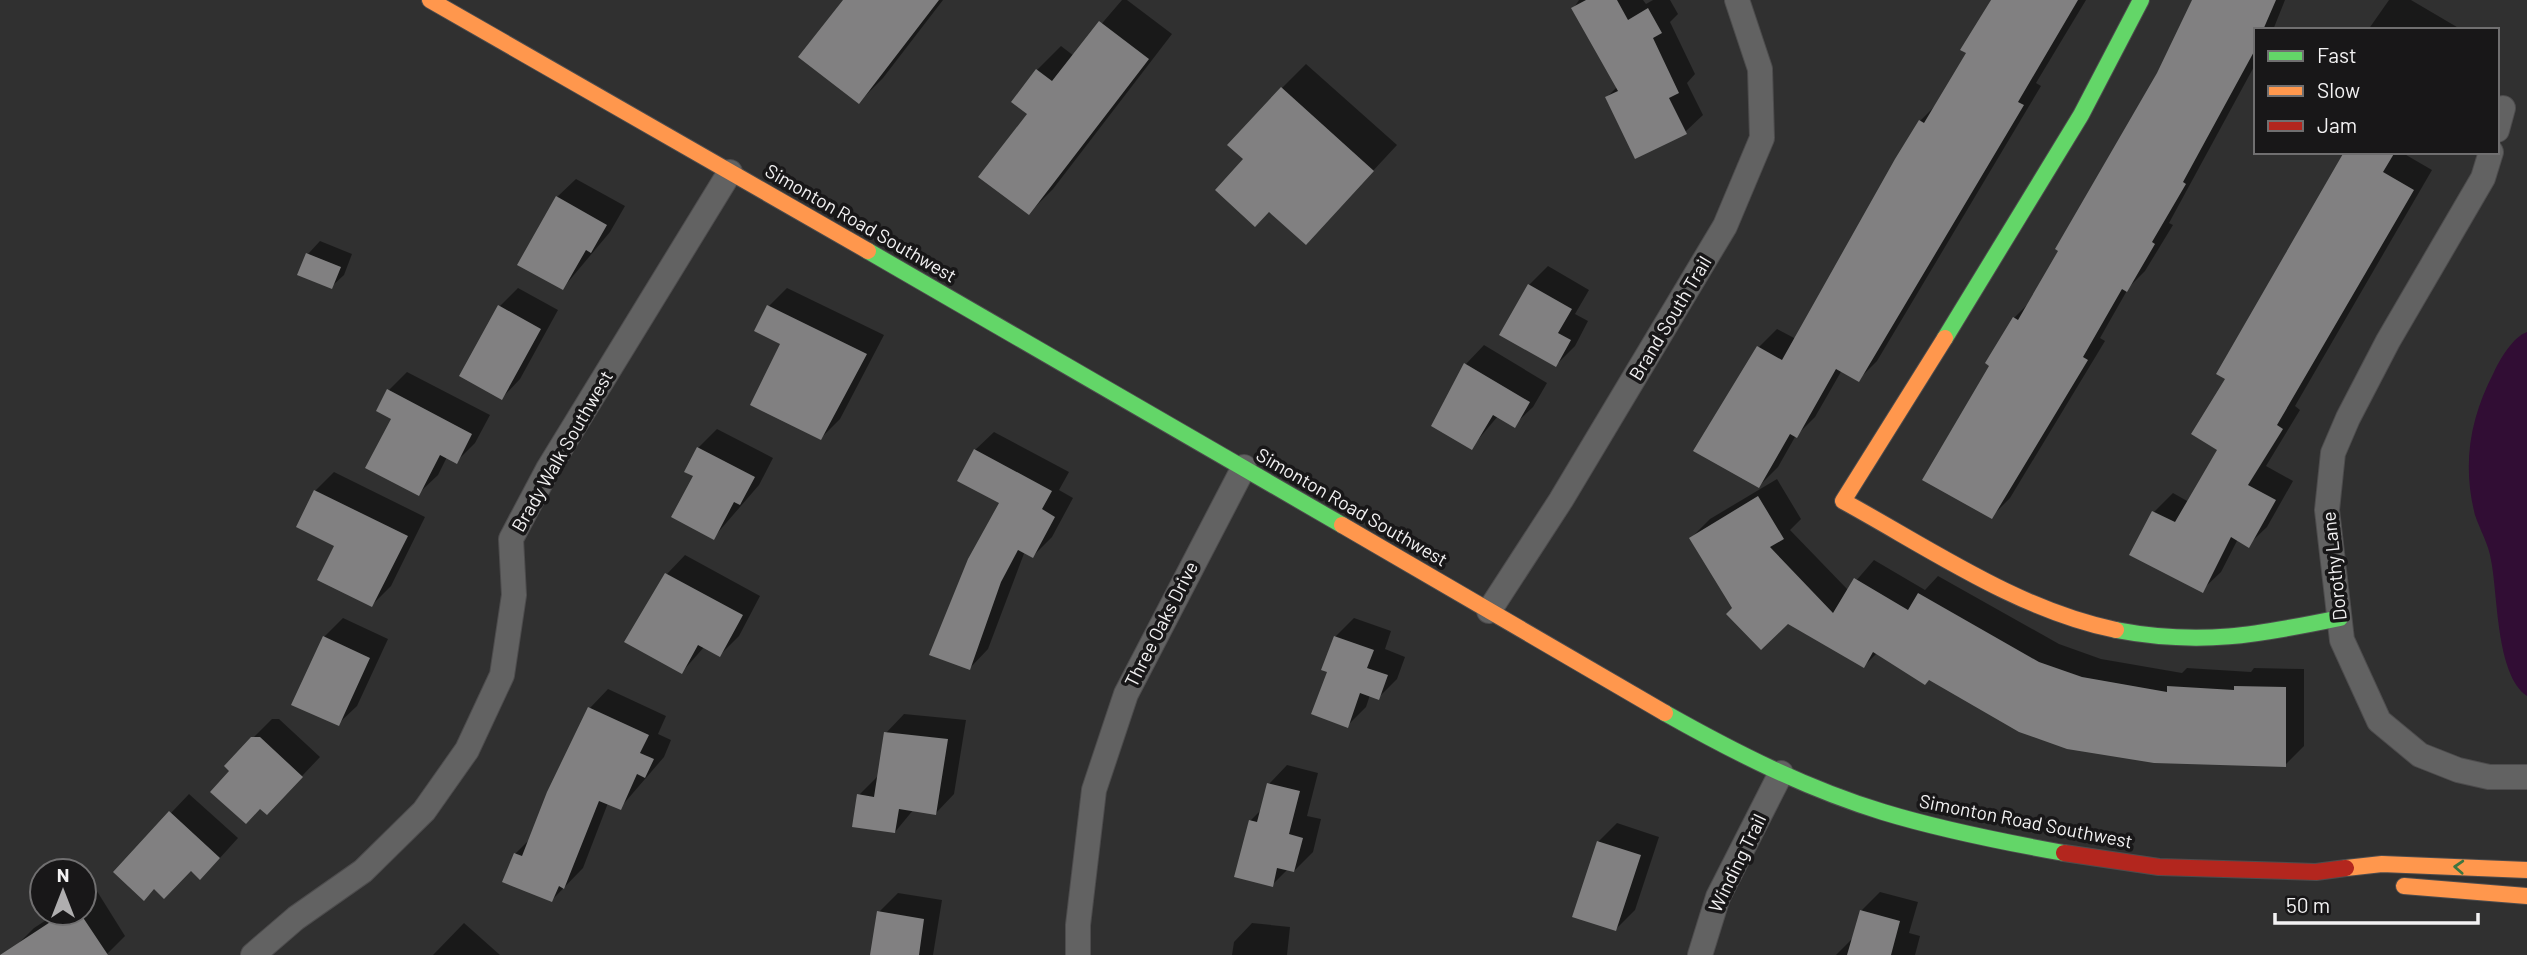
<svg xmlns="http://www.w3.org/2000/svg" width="2527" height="955" font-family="Barlow,sans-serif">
  <rect width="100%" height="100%" fill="#303030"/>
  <path fill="#310d34" d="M2527,332V696C2496,675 2498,595 2491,560C2489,545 2480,530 2475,515C2462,464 2470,418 2494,372C2500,359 2513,337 2527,332Z"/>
  <path fill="#0007" d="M845,0H943L883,78L859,102Z
    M1122,0H1127L1172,34L1053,189L1029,213L1037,70L1061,46L1074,56Z
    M1579,0H1643L1646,4L1653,0H1670L1678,14L1670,22L1695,74L1687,83L1703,115L1685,132L1607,97L1617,87L1573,9Z
    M1991,0H2086L2036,83L2041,86L1877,361L1858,380L1842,370L1815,417L1795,437L1778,467L1759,486V347L1777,329L1796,339L1920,121L1938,103L1968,53Z
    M2193,0H2285L2273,30H2256V63L2169,223L2173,225L2145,271L2129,287L2100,338L2105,341L2010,498L1991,517V365L2014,318L2031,301L2159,74Z
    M2389,0H2411L2462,30H2368Z
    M1306,64L1397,145L1306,243L1245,159L1282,88Z
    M2346,152H2401L2432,170L2295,406L2300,410L2266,466L2293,481L2267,527L2248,545L2238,539L2221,572L2202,590L2132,554L2154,512L2173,493L2189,502L2219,450L2228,379Z
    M576,179L625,206L610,232L563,288L557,197Z
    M320,241L352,254L344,275L331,287L308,254Z
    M1548,266L1589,290L1575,314L1588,321L1575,346L1556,365L1529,285Z
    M518,288L558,310L520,379L502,398L499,307Z
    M787,288L884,335L840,419L821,438L769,306Z
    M1484,345L1547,383L1533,407L1514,425L1498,416L1471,448L1466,364Z
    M407,372L490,415L475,443L457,461L447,457L438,475L419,493L393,418L388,391Z
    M717,429L773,458L759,485L714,537L695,475L686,471L698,448Z
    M994,432L1069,472L1059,490L1073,498L1052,537L1033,556L1025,551L988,649L970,668L1001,502L975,450Z
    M334,472L425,517L391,586L372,605L337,545L315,491Z
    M1777,479L1801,519L1790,530L1848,590L1874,560L1925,590L1938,576L2059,644L2101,659L2182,673L2187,668L2251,672L2254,668L2304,669V746L2285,765L1929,679L1877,653L1864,666L1788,622L1734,608L1691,538L1710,519Z
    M685,555L760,596L739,636L720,655L705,646L682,672L667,574Z
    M343,618L388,639L357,706L338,724L324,637Z
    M1354,618L1391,631L1385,649L1405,657L1397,679L1378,698L1370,695L1366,707L1347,726L1329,671L1335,637Z
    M608,689L666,716L658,734L671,740L664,757L620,808L608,803L583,868L552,900L515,854L531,838L590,708Z
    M904,714L966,720L954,794L936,813L914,809L895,832L859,795L878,776L886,733Z
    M272,719H279L320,757L285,794L253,738Z
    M1287,765L1318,773L1307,816L1321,819L1313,852L1294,871L1288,869L1272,885L1250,821L1262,809L1269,784Z
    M189,794L238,838L219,859L171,813Z
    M1617,823L1659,837L1635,910L1616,929L1598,842Z
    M95,888L125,936L106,955H21L16,946L34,928L57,913H84V895Z
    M1880,892L1918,902L1909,933L1920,936L1915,955H1836L1854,937L1861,911Z
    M898,893L942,900L933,955H872L879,912Z
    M464,923L500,955H433Z
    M1252,923L1290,927L1287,955H1232L1234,942Z"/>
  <path fill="#818081" d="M843,0H939L859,104L798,57Z
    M1586,0H1617L1628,20L1648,8L1662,33L1653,38L1679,93L1669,98L1687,134L1635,159L1605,97L1618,91L1571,8Z
    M1991,0H2078L2018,102L2024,105L1859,382L1836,369L1797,438L1790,434L1759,488L1693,451L1757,346L1782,360L1895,159L1919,120L1924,123L1966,53L1960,50Z
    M2192,0H2276L2263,30H2256V48L2183,182L2186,184L2152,242L2155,244L2127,292L2122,289L2083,357L2088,360L1992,519L1922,480L1989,366L1985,363L2013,317L2018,320L2058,251L2055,249L2157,73Z
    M1099,21L1149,59L1029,215L978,177L1027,114L1011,102L1036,69L1052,81Z
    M1281,87L1374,171L1306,245L1269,212L1255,227L1215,190L1243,159L1227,145Z
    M2344,152H2395L2383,172L2414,190L2277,425L2283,429L2248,485L2276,500L2249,548L2231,537L2203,593L2129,555L2152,511L2175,522L2217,450L2191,434L2225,379L2216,374Z
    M556,196L607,225L591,253L586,250L563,290L517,265Z
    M306,253L341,267L332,289L297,275Z
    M1528,284L1572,309L1558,333L1571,340L1556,367L1499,335Z
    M498,305L541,329L502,400L459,376Z
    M767,305L867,354L821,440L750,405L780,344L754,331Z
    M1464,363L1530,402L1515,428L1493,415L1472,450L1431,426Z
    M387,389L472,434L457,464L440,455L419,496L365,468L391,419L376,411Z
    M697,447L755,477L740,505L734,502L714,540L671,517L693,476L684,472Z
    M974,449L1052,491L1042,509L1055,517L1033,558L1018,550L1001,582L970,670L929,655L968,559L999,503L957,481Z
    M314,490L408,536L372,607L317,580L334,546L296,527Z
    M1758,496L1784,539L1770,547L1833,613L1854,578L1908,610L1918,593L2039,662L2082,677L2167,692V686L2234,690V686L2286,687V767L2154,763L2067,749L2019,732L1929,680L1925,685L1873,652L1864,668L1788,624L1761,650L1726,614L1732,608L1689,538Z
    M665,573L743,615L720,657L698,645L682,674L624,642Z
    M323,636L370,658L339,726L291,705Z
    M1334,636L1374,650L1367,668L1388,675L1379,700L1360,693L1348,728L1311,714L1327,672L1321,670Z
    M588,707L649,735L640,753L654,759L645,778L637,774L621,810L599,801L564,889L559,886L552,902L502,882L514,853L522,856L547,792Z
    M884,732L948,739L936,815L899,809L895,833L852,827L857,794L874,797Z
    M251,737H260L303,777L267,815L260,809L246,824L210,792L229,771L224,766Z
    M1267,783L1300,791L1289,834L1303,838L1294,872L1277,868L1273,887L1234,877L1249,820L1257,822Z
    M169,811L220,858L200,880L191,871L164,899L154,889L144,901L113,872Z
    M1597,841L1641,855L1616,931L1572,917Z
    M1860,910L1900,921L1891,955H1847Z
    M877,911L924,919L919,955H870Z
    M64,913H80L108,955H0Z"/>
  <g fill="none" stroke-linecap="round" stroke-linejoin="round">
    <defs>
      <path id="street" d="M2497,130L2503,108
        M2491,152L2483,178L2388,341L2348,418L2333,453L2327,510L2342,640L2379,721L2420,755L2458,770L2489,777H2527
        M1489,611L1561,500L1725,226L1762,138L1760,69L1737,0
        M253,955L296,918L363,871L424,811L467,750L502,675L514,595L511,539L548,469L730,172
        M1078,955V925L1094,790L1126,694L1244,467
        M1700,955L1718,897L1781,773"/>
      <path id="fast" d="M868,251L1342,525
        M1945,338L2081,115L2141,0
        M2116,630C2200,646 2258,635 2340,618
        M1665,713C1734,752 1807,789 1883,812C1942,830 2003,842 2064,853"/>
      <path id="slow" d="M430,0L868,251
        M1945,338L1843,501C1929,548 2018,610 2116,630
        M1342,525L1665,713
        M2346,868L2382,864L2527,870
        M2404,886L2527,896"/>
      <path id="jam" d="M2064,853L2159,867L2316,872L2346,868"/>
    </defs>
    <use href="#street" stroke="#4d4c4d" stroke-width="26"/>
    <use href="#fast" stroke="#4d4c4d" stroke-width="18"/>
    <use href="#slow" stroke="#4d4c4d" stroke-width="18"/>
    <use href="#jam" stroke="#4d4c4d" stroke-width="18"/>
    <use href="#street" stroke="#626262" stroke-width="24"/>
    <use href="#fast" stroke="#63d668" stroke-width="16"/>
    <use href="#slow" stroke="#ff974d" stroke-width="16"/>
    <use href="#jam" stroke="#b3261e" stroke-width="16"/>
  </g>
  <defs><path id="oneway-chevron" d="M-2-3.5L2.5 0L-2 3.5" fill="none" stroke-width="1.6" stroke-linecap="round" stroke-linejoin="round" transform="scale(1.75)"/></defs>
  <use stroke="#3e7640" href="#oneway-chevron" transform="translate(2459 867) rotate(-177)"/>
  <g text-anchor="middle" stroke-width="7" stroke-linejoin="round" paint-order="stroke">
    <g font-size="19" fill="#f3f2f3" stroke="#181718">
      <text transform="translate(861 223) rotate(30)" y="7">Simonton Road Southwest</text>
      <text transform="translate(1670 318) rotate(-59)" y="7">Brand South Trail</text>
      <text transform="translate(562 451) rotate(-60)" y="7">Brady Walk Southwest</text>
      <text transform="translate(1352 507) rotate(30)" y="7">Simonton Road Southwest</text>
      <text transform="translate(2334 566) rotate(-96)" y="7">Dorothy Lane</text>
      <text transform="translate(1161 624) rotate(-63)" y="7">Three Oaks Drive</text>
      <text transform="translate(2026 821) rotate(11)" y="7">Simonton Road Southwest</text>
      <text transform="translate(1737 863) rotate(-64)" y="7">Winding Trail</text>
    </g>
  </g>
  <rect x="2254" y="28" width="245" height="126" fill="#181718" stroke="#706f70" stroke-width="2"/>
  <rect x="2268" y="51" width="35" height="10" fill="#63d668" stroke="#706f70" stroke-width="2"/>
  <text x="2317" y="63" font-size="21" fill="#f3f2f3">Fast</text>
  <rect x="2268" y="86" width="35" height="10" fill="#ff974d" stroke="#706f70" stroke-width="2"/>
  <text x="2317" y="98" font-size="21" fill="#f3f2f3">Slow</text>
  <rect x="2268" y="121" width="35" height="10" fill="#b3261e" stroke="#706f70" stroke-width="2"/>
  <text x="2317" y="133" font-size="21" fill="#f3f2f3">Jam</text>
  <g transform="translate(63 892)"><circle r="33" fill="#181718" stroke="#706f70" stroke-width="2"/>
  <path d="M0-5L12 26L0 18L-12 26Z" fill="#afaeaf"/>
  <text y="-10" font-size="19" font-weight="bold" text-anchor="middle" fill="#f3f2f3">N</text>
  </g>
  <path d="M2275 913v10h203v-10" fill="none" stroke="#f3f2f3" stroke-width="3.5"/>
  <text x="2286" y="913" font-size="21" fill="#f3f2f3" stroke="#181718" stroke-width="5" paint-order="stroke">50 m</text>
</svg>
